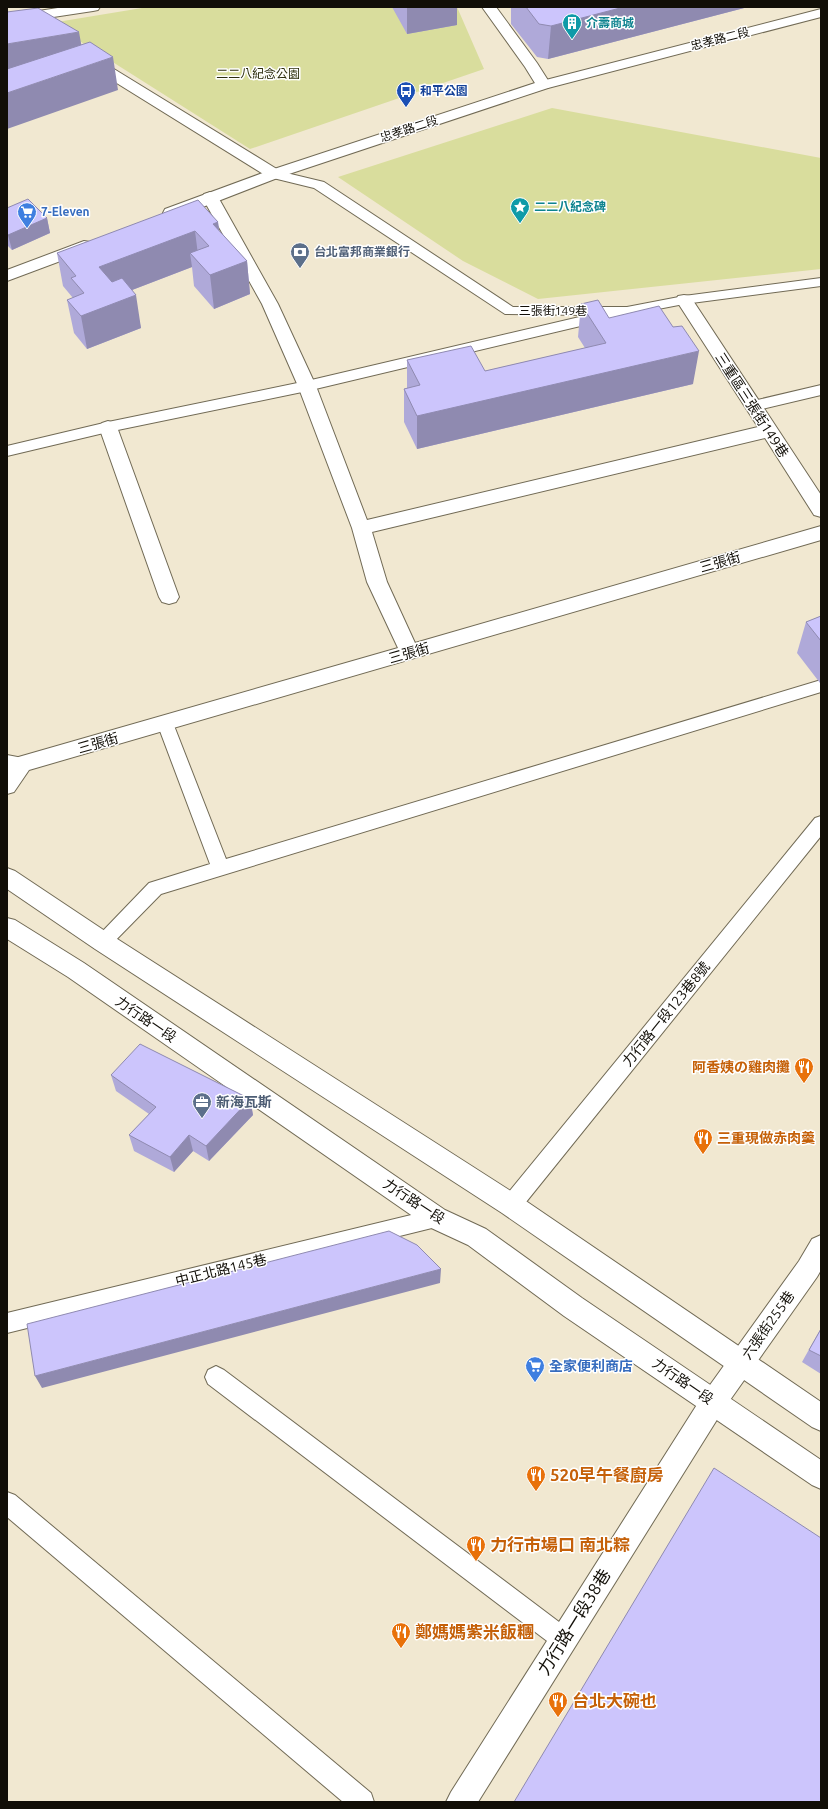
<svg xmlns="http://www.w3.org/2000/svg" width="828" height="1809" font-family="Ubuntu,'Noto Sans TC','Noto Sans JP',sans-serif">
  <rect width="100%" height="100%" fill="#f1e8d1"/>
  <path fill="#d9dd9d" d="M148,7H457L484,69L250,149L51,23Z
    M552,108L821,158V269L538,299L463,261L338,177Z"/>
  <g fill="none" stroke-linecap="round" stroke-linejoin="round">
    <defs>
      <path id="service" d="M274,170L324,182L513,307H627L684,296L821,278V286L684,304L627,315L307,391L108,432L7,456V446L108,422L307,381L588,315L505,314L314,188L269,177L268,174L269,171Z
        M821,385V395L753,411L748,409L746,406L748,403L753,401Z
        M821,680V692L161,894L109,947L103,950L97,947L94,942L97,937L149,883L210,864L157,723L159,718L165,716L171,718L173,723L226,859Z
        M7,755L28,759L31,764L28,769L22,771L7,769Z
        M821,816V836L518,1212L511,1214L504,1212L501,1205L504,1198L815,818Z
        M436,1209L443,1211L446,1218L443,1225L436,1227L7,1333V1313Z
        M216,1366L224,1370L571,1631L575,1639L571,1647L563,1651L555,1647L208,1384L205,1377L208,1370Z
        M7,1492L15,1495L371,1793L374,1802H343L7,1517Z"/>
      <path id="minor" d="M482,7H496L537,63L551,85L548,88H538L525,67Z
        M91,57L96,58L280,171L282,174L280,177H268L86,64L84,61L86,58Z
        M210,192L216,194L218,197L278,304L316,386L367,520L758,427L676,300L678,296L684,295L690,296L821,495V517L814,515L765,438L372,532L387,582L415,643L821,526V540L29,770L14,792L7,794V769L15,758L398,648L367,582L352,528L298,386L262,304L202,197L204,194Z
        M108,421L114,423L117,427L179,597L176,602L169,604L162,602L159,597L99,427L102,423Z
        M821,1235V1270L817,1277L723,1410L478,1802H446L451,1792L705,1392L799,1261L812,1239Z"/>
      <path id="tertiary" d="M64,7H100L98,10L93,11L7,24V16Z
        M821,9V17L548,88L280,177L177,217L171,218L165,217L163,213L165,209L268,171L538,82Z
        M84,241L90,242L92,246L90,250L7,281V270Z
        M7,868L15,871L111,935L520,1197L821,1402V1431L812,1427L502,1213L95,949L7,889Z
        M7,918L15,920L84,963L445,1210L486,1229L582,1298L821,1460V1489L812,1485L564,1316L468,1245L427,1226L68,977L7,939Z"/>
    </defs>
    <use href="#service" stroke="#716a55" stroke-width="2"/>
    <use href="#minor" stroke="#716a55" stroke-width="2"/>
    <use href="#tertiary" stroke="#716a55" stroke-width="2"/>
    <use href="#service" fill="#fff" fill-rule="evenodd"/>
    <use href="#minor" fill="#fff" fill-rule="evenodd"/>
    <use href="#tertiary" fill="#fff" fill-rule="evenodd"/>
  </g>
  <path fill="#afa9d9" d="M392,7H457V25L407,34Z
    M511,7H748L548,59L537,57L511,24Z
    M7,208L47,218L50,233L12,250L7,245Z
    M218,222L219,231L247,261L250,294L214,309L194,286L192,267L132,290L141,328L87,349L74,333L67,300L73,298L63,286L57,253Z
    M581,304L609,318L693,384L417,449L404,422V389L407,388V360L485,371L585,348L578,337Z
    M821,616V683H820L797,653L806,622Z
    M111,1075L250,1099L253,1115L209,1161L193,1151L174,1172L134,1151L129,1135L149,1114L116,1091Z
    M821,1328V1374L802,1362Z"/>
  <path fill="#8f8ab0" d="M407,7H457V25L407,34Z
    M624,7H748L548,59L551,26Z
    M79,32L85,65L7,78V44Z
    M113,57L118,90L7,129V93Z
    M47,218L50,233L12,250L8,235Z
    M218,222L222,255L213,224Z
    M195,231L199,263L190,253L192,267L106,300L99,267Z
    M247,261L250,294L214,309L210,275Z
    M136,295L141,328L87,349L81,316Z
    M699,351L693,384L417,449V416Z
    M250,1099L253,1115L209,1161L206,1146Z
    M189,1135L193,1151L174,1172L170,1157Z
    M441,1269L440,1283L42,1388L35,1376Z"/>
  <path fill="#ccc5fc" stroke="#8f8ab0" d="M526,7H624L551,26L539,24Z
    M38,8L79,32L7,44V12Z
    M90,42L113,57L7,93V69Z
    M28,199L47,218L8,235L7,234V208Z
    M198,200L218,222L213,224L247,261L210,275L190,253L209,246L195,231L99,267L112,282L122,278L136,295L81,316L67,300L84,293L71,278L76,276L57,253Z
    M598,300L609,318L659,306L673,327L682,326L699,351L417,416L404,389L420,385L407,360L471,346L485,371L606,343L581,304Z
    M821,616V641L806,622Z
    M140,1044L250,1099L206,1146L189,1135L170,1157L129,1135L156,1107L111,1075Z
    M389,1231L417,1245L441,1269L35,1376L27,1324Z
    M821,1329V1356L809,1350Z
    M714,1468L821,1538V1802H514Z"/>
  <defs>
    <symbol id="building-pin" viewBox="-11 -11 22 30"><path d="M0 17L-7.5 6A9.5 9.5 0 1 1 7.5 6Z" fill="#0f9aa8" stroke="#fff"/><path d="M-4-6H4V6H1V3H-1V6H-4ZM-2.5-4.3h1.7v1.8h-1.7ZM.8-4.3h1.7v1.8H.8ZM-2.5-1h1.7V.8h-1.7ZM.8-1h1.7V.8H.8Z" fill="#fff"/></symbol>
    <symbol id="bus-pin" viewBox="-11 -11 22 30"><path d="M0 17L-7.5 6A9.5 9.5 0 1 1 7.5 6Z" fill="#1a4fb4" stroke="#fff"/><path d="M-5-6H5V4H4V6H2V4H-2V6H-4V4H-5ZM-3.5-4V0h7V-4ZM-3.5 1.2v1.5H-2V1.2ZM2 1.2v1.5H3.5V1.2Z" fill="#fff"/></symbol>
    <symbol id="sight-pin" viewBox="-11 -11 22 30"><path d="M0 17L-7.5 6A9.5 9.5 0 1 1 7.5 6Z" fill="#0f9aa8" stroke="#fff"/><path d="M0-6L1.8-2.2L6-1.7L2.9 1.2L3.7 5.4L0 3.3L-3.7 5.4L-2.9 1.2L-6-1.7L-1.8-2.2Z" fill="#fff"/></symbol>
    <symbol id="supermarket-pin" viewBox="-11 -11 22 30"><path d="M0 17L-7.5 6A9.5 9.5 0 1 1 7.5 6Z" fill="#3f7fe0" stroke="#fff"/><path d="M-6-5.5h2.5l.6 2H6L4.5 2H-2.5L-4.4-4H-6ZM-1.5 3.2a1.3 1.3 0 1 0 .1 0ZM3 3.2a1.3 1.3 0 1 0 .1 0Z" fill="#fff"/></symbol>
    <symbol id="bank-pin" viewBox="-11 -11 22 30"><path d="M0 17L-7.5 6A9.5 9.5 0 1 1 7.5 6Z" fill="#5c6f8a" stroke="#fff"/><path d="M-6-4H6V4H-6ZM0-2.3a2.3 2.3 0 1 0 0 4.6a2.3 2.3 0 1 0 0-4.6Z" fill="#fff"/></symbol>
    <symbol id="restaurant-pin" viewBox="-11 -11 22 30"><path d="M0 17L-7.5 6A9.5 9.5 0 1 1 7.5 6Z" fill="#e8710a" stroke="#fff"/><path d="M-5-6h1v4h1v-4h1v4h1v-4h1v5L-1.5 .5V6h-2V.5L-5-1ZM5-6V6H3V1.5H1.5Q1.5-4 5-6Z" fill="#fff"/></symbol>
    <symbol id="office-pin" viewBox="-11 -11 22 30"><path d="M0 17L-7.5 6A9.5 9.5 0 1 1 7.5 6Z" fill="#5c6f8a" stroke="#fff"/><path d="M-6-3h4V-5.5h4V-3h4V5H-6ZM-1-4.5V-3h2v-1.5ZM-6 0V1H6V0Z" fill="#fff"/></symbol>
  </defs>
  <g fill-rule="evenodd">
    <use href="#building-pin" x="561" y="12" width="22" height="30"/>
    <use href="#bus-pin" x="395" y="80" width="22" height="30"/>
    <use href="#sight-pin" x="509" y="196" width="22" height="30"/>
    <use href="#supermarket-pin" x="16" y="201" width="22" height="30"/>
    <use href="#bank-pin" x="289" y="241" width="22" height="30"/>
    <use href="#restaurant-pin" x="793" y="1056" width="22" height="30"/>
    <use href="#office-pin" x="191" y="1091" width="22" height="30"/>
    <use href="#restaurant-pin" x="692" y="1127" width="22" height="30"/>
    <use href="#supermarket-pin" x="524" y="1355" width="22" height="30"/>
    <use href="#restaurant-pin" x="525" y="1464" width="22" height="30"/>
    <use href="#restaurant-pin" x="465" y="1534" width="22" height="30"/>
    <use href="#restaurant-pin" x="390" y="1621" width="22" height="30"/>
    <use href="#restaurant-pin" x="547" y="1690" width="22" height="30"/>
  </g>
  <g text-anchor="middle" stroke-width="3" stroke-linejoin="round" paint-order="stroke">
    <g font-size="12" font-weight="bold" fill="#0d838f" stroke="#fff" text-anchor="start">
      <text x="586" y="27">介壽商城</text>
      <text x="534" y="211">二二八紀念碑</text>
    </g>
    <g font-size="12" fill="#110e07" stroke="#fff">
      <text transform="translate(720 39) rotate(-14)" y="4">忠孝路二段</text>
      <text transform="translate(409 129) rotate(-18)" y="4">忠孝路二段</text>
      <text x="553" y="315">三張街149巷</text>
    </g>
    <g font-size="12" fill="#2d2e0d" stroke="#fff">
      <text x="258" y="78">二二八紀念公園</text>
    </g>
    <g font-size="12" font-weight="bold" fill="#164399" stroke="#fff" text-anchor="start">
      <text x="420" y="95">和平公園</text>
    </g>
    <g font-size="12" font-weight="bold" fill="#366cbe" stroke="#fff" text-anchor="start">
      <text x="41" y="216">7-Eleven</text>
    </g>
    <g font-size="12" font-weight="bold" fill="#4e5e75" stroke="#fff" text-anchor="start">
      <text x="314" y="256">台北富邦商業銀行</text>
    </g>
    <g font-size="14" fill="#110e07" stroke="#fff">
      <text transform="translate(752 405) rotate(57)" y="5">三重區三張街149巷</text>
      <text transform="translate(720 562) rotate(-16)" y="5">三張街</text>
      <text transform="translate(409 653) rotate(-16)" y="5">三張街</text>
      <text transform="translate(98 743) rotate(-16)" y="5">三張街</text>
      <text transform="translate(666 1014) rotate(-51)" y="5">力行路一段123巷8號</text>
      <text transform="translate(146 1019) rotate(34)" y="5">力行路一段</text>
      <text transform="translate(414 1201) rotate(33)" y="5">力行路一段</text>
      <text transform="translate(221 1270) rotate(-14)" y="5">中正北路145巷</text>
      <text transform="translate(768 1325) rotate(-55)" y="5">六張街255巷</text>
      <text transform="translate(683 1381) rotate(34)" y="5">力行路一段</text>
    </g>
    <g font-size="14" font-weight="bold" fill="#c56008" stroke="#fff" text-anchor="end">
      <text x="790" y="1072">阿香姨の雞肉攤</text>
      <text x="717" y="1143" text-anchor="start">三重現做赤肉羹</text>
    </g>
    <g font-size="14" font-weight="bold" fill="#4e5e75" stroke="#fff" text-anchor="start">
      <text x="216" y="1107">新海瓦斯</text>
    </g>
    <g font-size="14" font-weight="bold" fill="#366cbe" stroke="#fff" text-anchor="start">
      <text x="549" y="1371">全家便利商店</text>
    </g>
    <g font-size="17" font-weight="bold" fill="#c56008" stroke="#fff" text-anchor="start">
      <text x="550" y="1481">520早午餐廚房</text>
      <text x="490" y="1551">力行市場口 南北粽</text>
      <text x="415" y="1638">鄭媽媽紫米飯糰</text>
      <text x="572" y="1707">台北大碗也</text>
    </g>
    <g font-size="17" fill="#110e07" stroke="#fff">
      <text transform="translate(574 1622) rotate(-58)" y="6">力行路一段38巷</text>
    </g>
  </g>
  <rect width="828" height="1809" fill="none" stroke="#110e07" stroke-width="16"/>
</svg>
